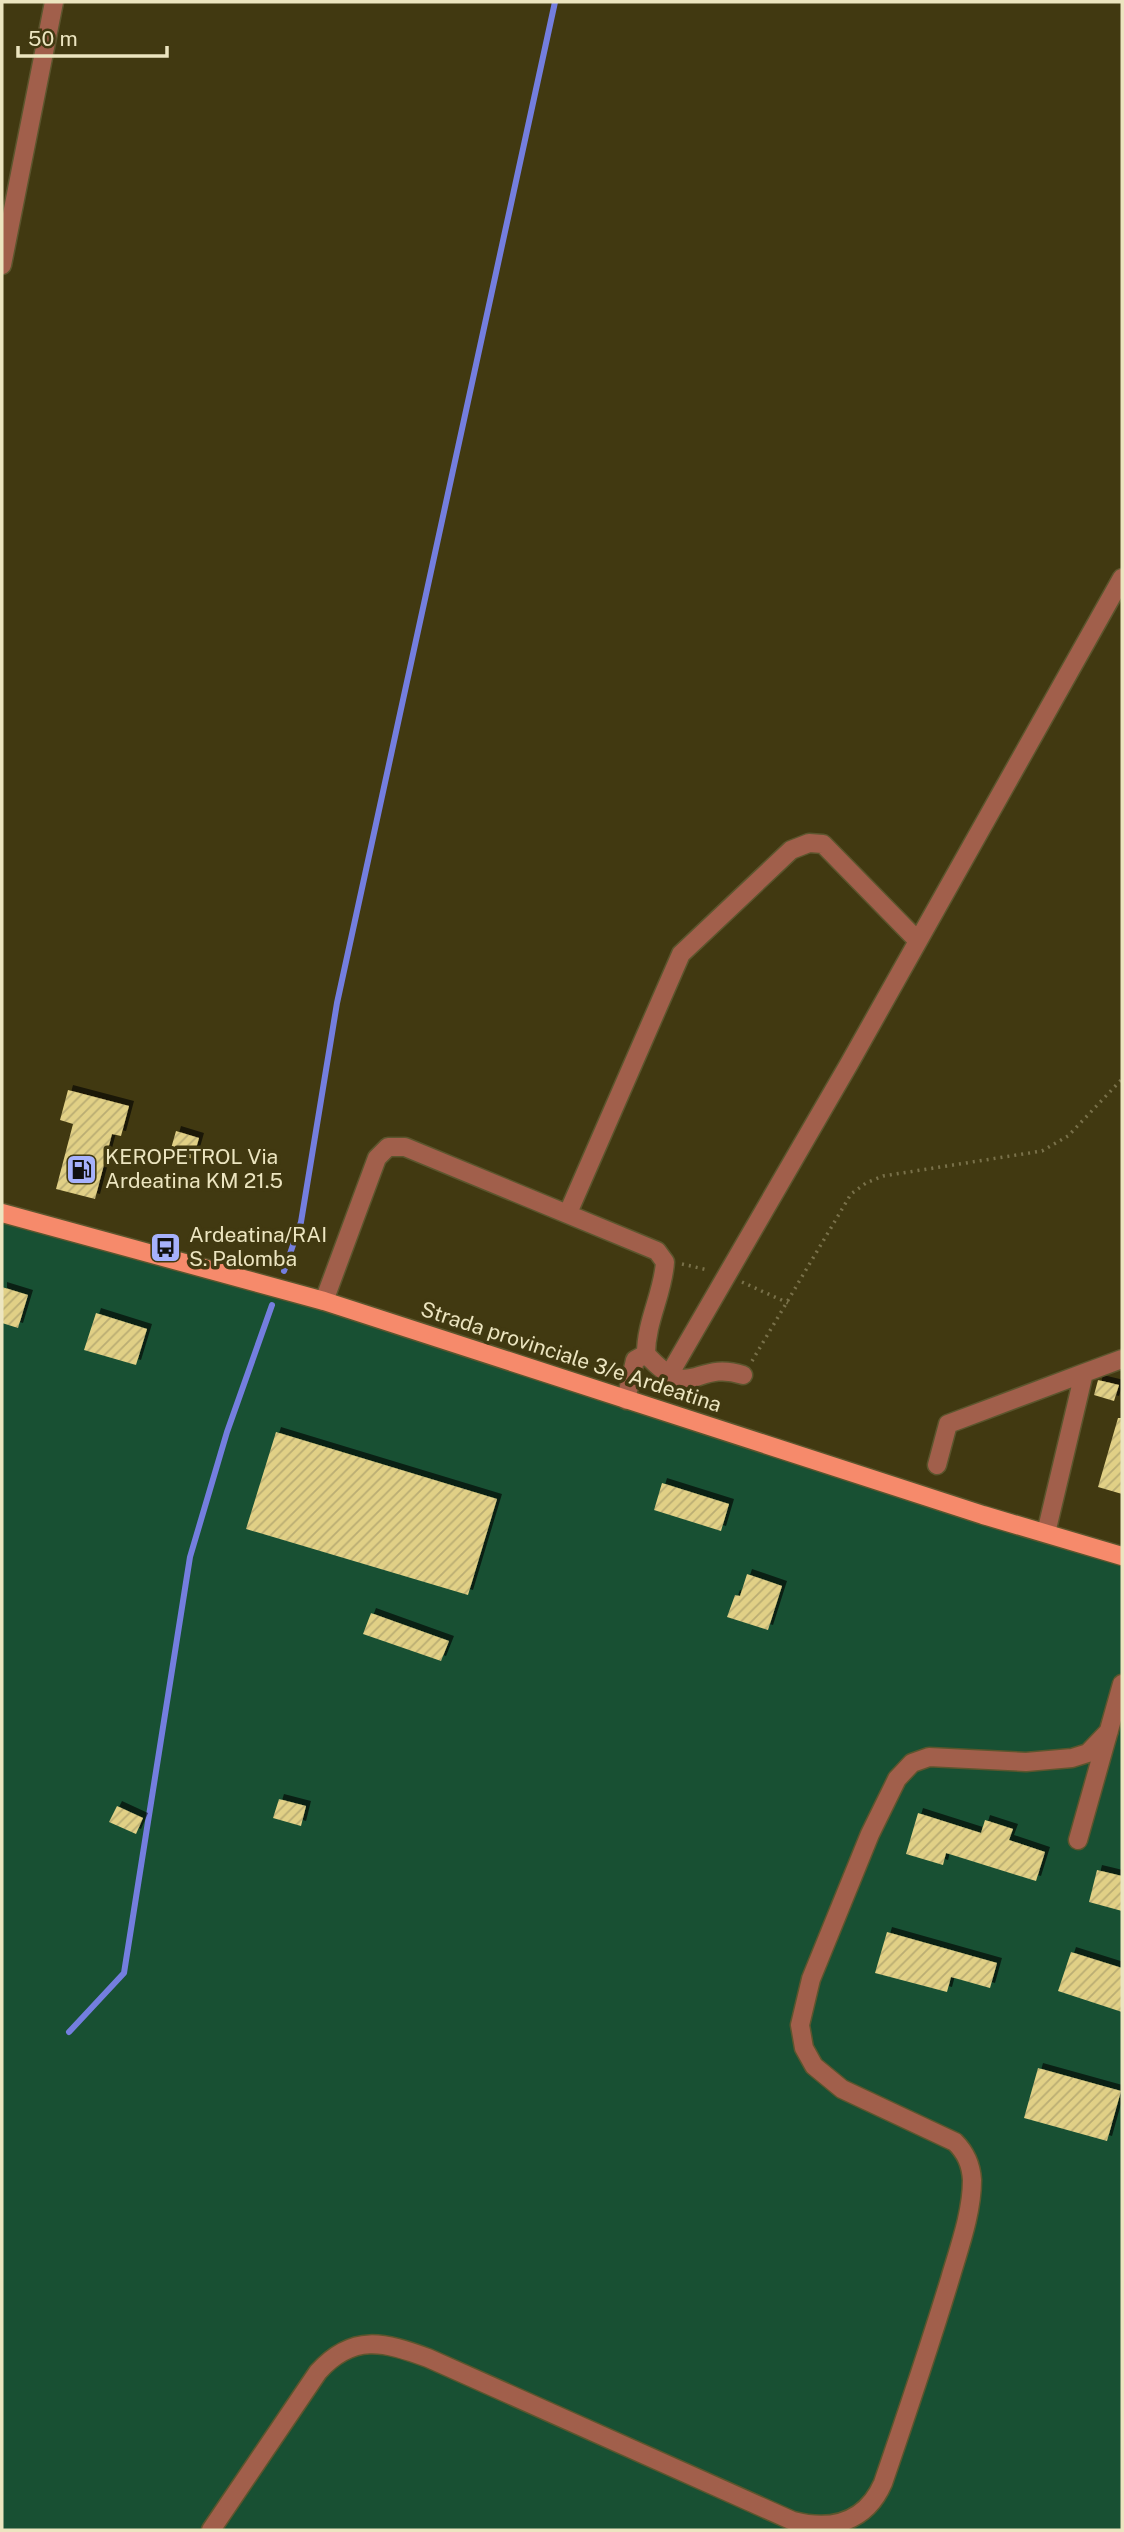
<svg xmlns="http://www.w3.org/2000/svg" width="1124" height="2532" font-family="'Public Sans',sans-serif">
  <defs>
    <pattern id="building-hatch" width="6" height="6" patternUnits="userSpaceOnUse" patternTransform="scale(1.75)"><rect width="6" height="6" fill="#e1d086"/><path d="M-1 1l2-2M0 6l6-6M5 7l2-2" fill="none" stroke="#baad73"/></pattern>
    <filter id="shadow"><feDropShadow dx="5" dy="-5" stdDeviation="0" flood-color="#0009"/></filter>
  </defs>
  <rect width="100%" height="100%" fill="#413911"/>
  <path fill="#185033" d="M2,1214L324,1301L1122,1556V2530H2Z"/>
  <g fill="none" stroke-linecap="round" stroke-linejoin="round">
    <path stroke="#747edf" stroke-width="6" d="M284,1271L301,1222L337,1003L555,2
      M69,2032L124,1973L190,1557L227,1432L272,1305"/>
  </g>
  <path fill="url(#building-hatch)" filter="url(#shadow)" d="M68,1090L129,1106L121,1136L112,1134L95,1199L56,1189L73,1124L60,1120Z
    M176,1131L199,1138L193,1159L170,1152Z
    M2,1287L28,1295L18,1328L2,1323Z
    M96,1313L147,1329L136,1365L84,1350Z
    M1098,1380L1119,1385L1114,1401L1094,1395Z
    M1118,1418H1122V1494L1098,1487Z
    M276,1432L497,1499L468,1595L246,1529Z
    M662,1483L729,1504L721,1531L654,1510Z
    M747,1574L782,1586L768,1630L727,1617L735,1595L740,1596Z
    M371,1613L449,1641L441,1661L363,1634Z
    M279,1799L306,1806L301,1826L273,1818Z
    M117,1806L143,1818L136,1834L109,1822Z
    M918,1813L981,1833L985,1820L1013,1829L1009,1840L1045,1852L1036,1881L946,1853L943,1865L906,1854Z
    M1097,1870L1122,1876V1911L1089,1902Z
    M887,1932L997,1963L990,1988L951,1977L947,1992L875,1973Z
    M1071,1952L1122,1968V2012L1058,1991Z
    M1038,2068L1121,2091L1107,2141L1024,2118Z"/>
  <g fill="none" stroke-linecap="round" stroke-linejoin="round">
    <defs>
      <path id="minor" d="M2,265L54,2
        M568,1213L681,954L791,850L809,843L823,844L918,941
        M324,1301L377,1158L388,1147H405L657,1251L665,1262C663,1294 646,1321 646,1354C692,1405 694,1359 743,1375
        M669,1375L849,1064L1122,578
        M626,1400L635,1360L646,1354
        M937,1465L948,1424L1084,1373
        M1046,1533L1084,1373L1122,1359
        M1078,1840L1122,1684
        M211,2530L318,2372C353,2333 384,2342 428,2358L793,2521C832,2531 866,2522 883,2483C906,2416 929,2348 950,2279C959,2248 972,2213 972,2180C971,2164 966,2153 955,2142L842,2089L814,2066L804,2048L800,2025L811,1979L870,1834L897,1779L912,1763L929,1757L1026,1762L1072,1758L1088,1753L1109,1731"/>
      <path id="major" d="M2,1213L324,1301L983,1515L1122,1556"/>
    </defs>
    <use href="#minor" stroke="#5c552d" stroke-width="21"/>
    <use href="#major" stroke="#5c552d" stroke-width="21"/>
    <path stroke="#79714a" stroke-width="3.5" stroke-dasharray="2 5" stroke-linecap="butt" d="M682,1264L708,1270
      M742,1282L788,1303
      M752,1361L851,1194L866,1183L883,1176L1042,1151L1068,1136L1122,1079"/>
    <use href="#minor" stroke="#a15f4b" stroke-width="18"/>
    <use href="#major" stroke="#f68a6b" stroke-width="18"/>
  </g>
  <defs>
    <symbol id="fuel-square" viewBox="-11 -11 22 22"><rect x="-9" y="-9" width="18" height="18" rx="4" fill="#a6b1fc" stroke="#413911"/><path d="M-5.5-6h7V0h2V4h1.3V-2.5L3-4.5l.8-.8L6-3V5H2.5V1h-1V6h-7ZM-4.2-4.7v3.2H.2V-4.7Z" fill="#111"/></symbol>
    <symbol id="bus-square" viewBox="-11 -11 22 22"><rect x="-9" y="-9" width="18" height="18" rx="4" fill="#a6b1fc" stroke="#413911"/><path d="M-5-6H5V4H4V6H2V4H-2V6H-4V4H-5ZM-3.5-4V0h7V-4ZM-3.5 1.2v1.5H-2V1.2ZM2 1.2v1.5H3.5V1.2Z" fill="#111"/></symbol>
  </defs>
  <g fill-rule="evenodd">
    <use href="#fuel-square" x="64" y="1152" width="35" height="35"/>
    <use href="#bus-square" x="148" y="1230" width="35" height="35"/>
  </g>
  <g text-anchor="middle" stroke-width="7" stroke-linejoin="round" paint-order="stroke">
    <g font-size="21" fill="#ece5c0" stroke="#413911" text-anchor="start">
      <text x="105" y="1164">KEROPETROL Via<tspan x="105" dy="24">Ardeatina KM 21.5</tspan></text>
      <text x="189" y="1242">Ardeatina/RAI<tspan x="189" dy="24">S. Palomba</tspan></text>
    </g>
    <g font-size="21" fill="#ece5c0" stroke="#413911">
      <text transform="translate(571 1357) rotate(18)" y="7">Strada provinciale 3/e Ardeatina</text>
    </g>
  </g>
  <rect width="1124" height="2532" fill="none" stroke="#ece5c0" stroke-width="7"/>
  <path d="M18 46v10h149v-10" fill="none" stroke="#ece5c0" stroke-width="3.5"/>
  <text x="28" y="46" font-size="21" fill="#ece5c0" stroke="#413911" stroke-width="5" paint-order="stroke">50 m</text>
</svg>
